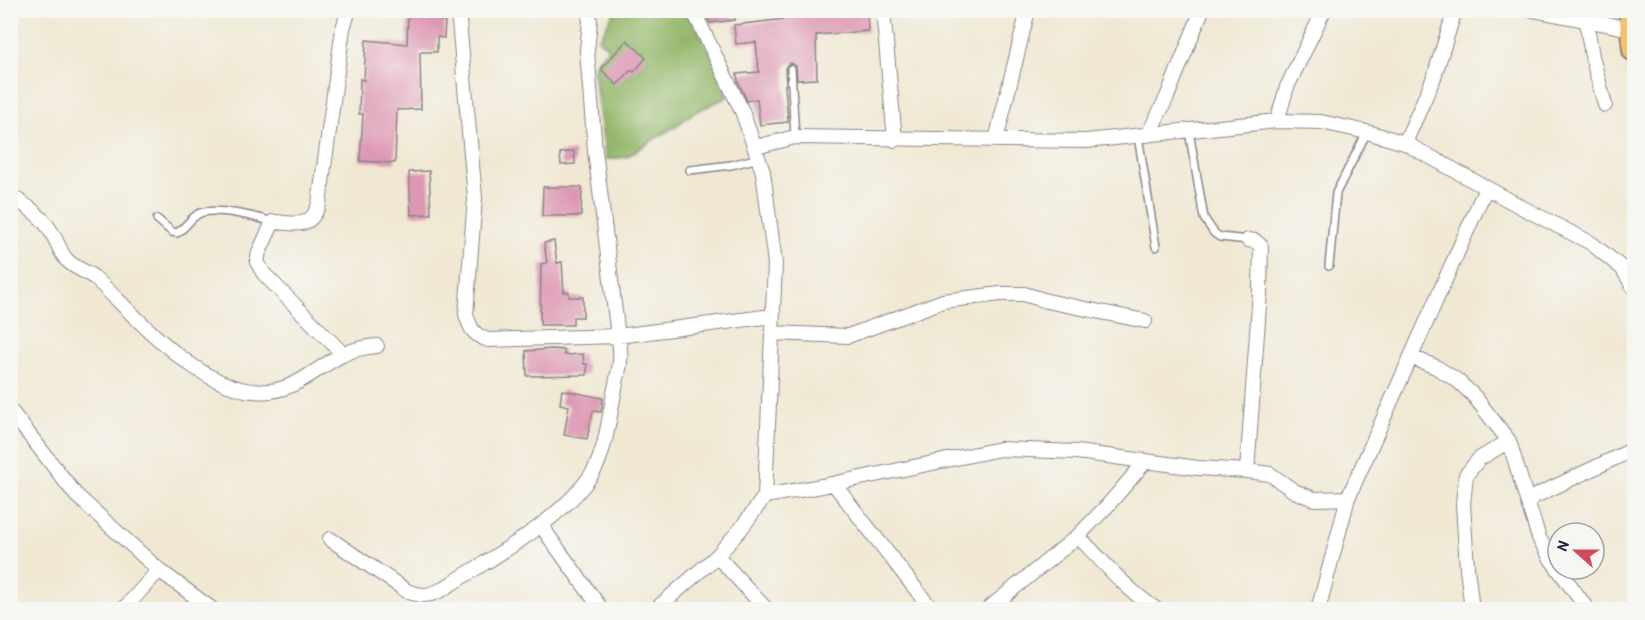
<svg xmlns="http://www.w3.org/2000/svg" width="1645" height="620" font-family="'Patrick Hand',sans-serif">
  <rect width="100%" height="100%" fill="#f6f6f2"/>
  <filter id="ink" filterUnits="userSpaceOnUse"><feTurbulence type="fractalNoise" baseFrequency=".0167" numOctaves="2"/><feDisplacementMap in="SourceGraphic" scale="12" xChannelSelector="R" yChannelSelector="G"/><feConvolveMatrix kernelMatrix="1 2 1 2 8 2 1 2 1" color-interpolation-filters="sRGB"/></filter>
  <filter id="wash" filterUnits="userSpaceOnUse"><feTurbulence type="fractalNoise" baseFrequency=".008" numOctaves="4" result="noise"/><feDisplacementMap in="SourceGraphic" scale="24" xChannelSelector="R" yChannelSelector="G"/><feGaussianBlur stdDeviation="1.35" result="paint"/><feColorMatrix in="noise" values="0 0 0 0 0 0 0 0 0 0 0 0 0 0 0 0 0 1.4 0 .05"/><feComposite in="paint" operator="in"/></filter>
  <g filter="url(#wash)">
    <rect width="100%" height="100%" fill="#f0e8d3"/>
    <path fill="#95b86c" stroke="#5c6d54" stroke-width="1.5" d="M616,11H687L724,78L727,97L693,113L679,124L626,157L607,159L605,153L594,74L595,64L608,48L598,39C606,30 608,19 616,11Z"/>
    <g id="blocks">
      <path fill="#dd97b3" d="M408,10H438V20L445,21L444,38L437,37V52H420L421,109L397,110L395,163L360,161L363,114H359L360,79L364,80L366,40L407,44Z
        M707,10H733L735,20L710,23L705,14H707Z
        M867,12L868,31L816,35L817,79L797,80L796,66L791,63L787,65L785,69L786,85H785L788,122L760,125L757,99L747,101L738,81L737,74L759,72L756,42L736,44L734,25L785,19V14H815V16Z
        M627,40L646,58L634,72L631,70L617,85L601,69Z
        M574,151L575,164L561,165L560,153Z
        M429,171L431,214L411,215L409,172Z
        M543,187H582L581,216H542Z
        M554,241L557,263L562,262L564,292H569V297H583V317H573V325H540L541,264L547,263L544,243Z
        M552,349L564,350V355L583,354L584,364H587V375L527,376L526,351Z
        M562,390L603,398L601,412L593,411L587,439L564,435L569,406L560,404Z"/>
    </g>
  </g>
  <g filter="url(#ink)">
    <use href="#blocks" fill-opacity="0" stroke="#898587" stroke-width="1.5"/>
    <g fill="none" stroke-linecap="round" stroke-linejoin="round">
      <defs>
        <path id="service" d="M791,69L795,137
          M1189,131L1204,218L1214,233L1220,237L1248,240
          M1138,136L1156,247
          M690,170L731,165L759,158
          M157,219L172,232L177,233C185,228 190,219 198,214C213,206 257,217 273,222
          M1329,266L1336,193L1367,132"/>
        <path id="minor" d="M458,10L475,198L466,314C470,328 473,335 488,340L618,336L772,316
          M883,10L895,140
          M1533,10L1631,29
          M1586,20L1592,56L1605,105
          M1277,121L1287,87L1324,10
          M1148,135L1167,97L1202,10
          M996,140L1028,10
          M1405,143L1434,77L1455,10
          M756,147L795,137L1086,141L1277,121L1321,122L1367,132L1405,143L1523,208L1591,243L1622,268L1634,288
          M10,195C27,206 44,217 53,235C58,243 60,252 66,259C73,268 87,271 96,279C139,319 206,399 270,391C298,388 318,367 342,355C353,349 365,347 377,346
          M772,333L848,336L943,301L1000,294H1024L1047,301L1145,321
          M343,354L264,274L257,262L259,252L273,222C297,223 310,230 319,204L343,28L349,10
          M1411,357L1436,367L1458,381L1474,396L1509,441L1527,500L1634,449
          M10,410L76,495L159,570L213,610
          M1247,471L1260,292L1261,246L1255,241L1248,240
          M834,484L932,610
          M765,496L822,486L1000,449L1077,452L1198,468L1247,471L1270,474L1294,491L1314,499L1348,498
          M1527,500L1539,538L1551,559L1588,610
          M543,524L547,534L602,610
          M1078,536C1103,562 1127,590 1157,610
          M330,539L407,591C422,597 430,596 443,589C492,557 559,523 592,474C604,456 609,420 613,399C617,375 624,359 618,336L595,151L587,51L590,21L588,10
          M717,556L767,610
          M123,610L159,570
          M655,610L717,556L740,530L765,496L775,263L763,172L742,111L693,10
          M987,610L1078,536L1108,505L1145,462
          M1318,610L1348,498L1486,188
          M1472,610L1467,568L1463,504L1466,475L1479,459L1509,441"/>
        <path id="trunk" d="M1630,10L1634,50"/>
      </defs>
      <use href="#service" stroke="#898587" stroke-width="10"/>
      <use href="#minor" stroke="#898587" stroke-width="16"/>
      <use href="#trunk" stroke="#898587" stroke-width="26"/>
      <use href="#service" stroke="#fff" stroke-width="7"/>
      <use href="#minor" stroke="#fff" stroke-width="14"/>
      <use href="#trunk" stroke="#f5c16b" stroke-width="22"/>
    </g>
  </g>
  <rect width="1645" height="620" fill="none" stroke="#f6f6f2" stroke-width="36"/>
  <g transform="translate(1576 551) rotate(291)"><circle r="28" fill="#f6f6f2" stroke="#a1a1a9" stroke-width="1.5"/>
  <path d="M0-4.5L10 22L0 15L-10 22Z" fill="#d1495b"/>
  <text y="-9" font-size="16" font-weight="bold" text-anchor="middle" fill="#22223b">N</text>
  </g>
</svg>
